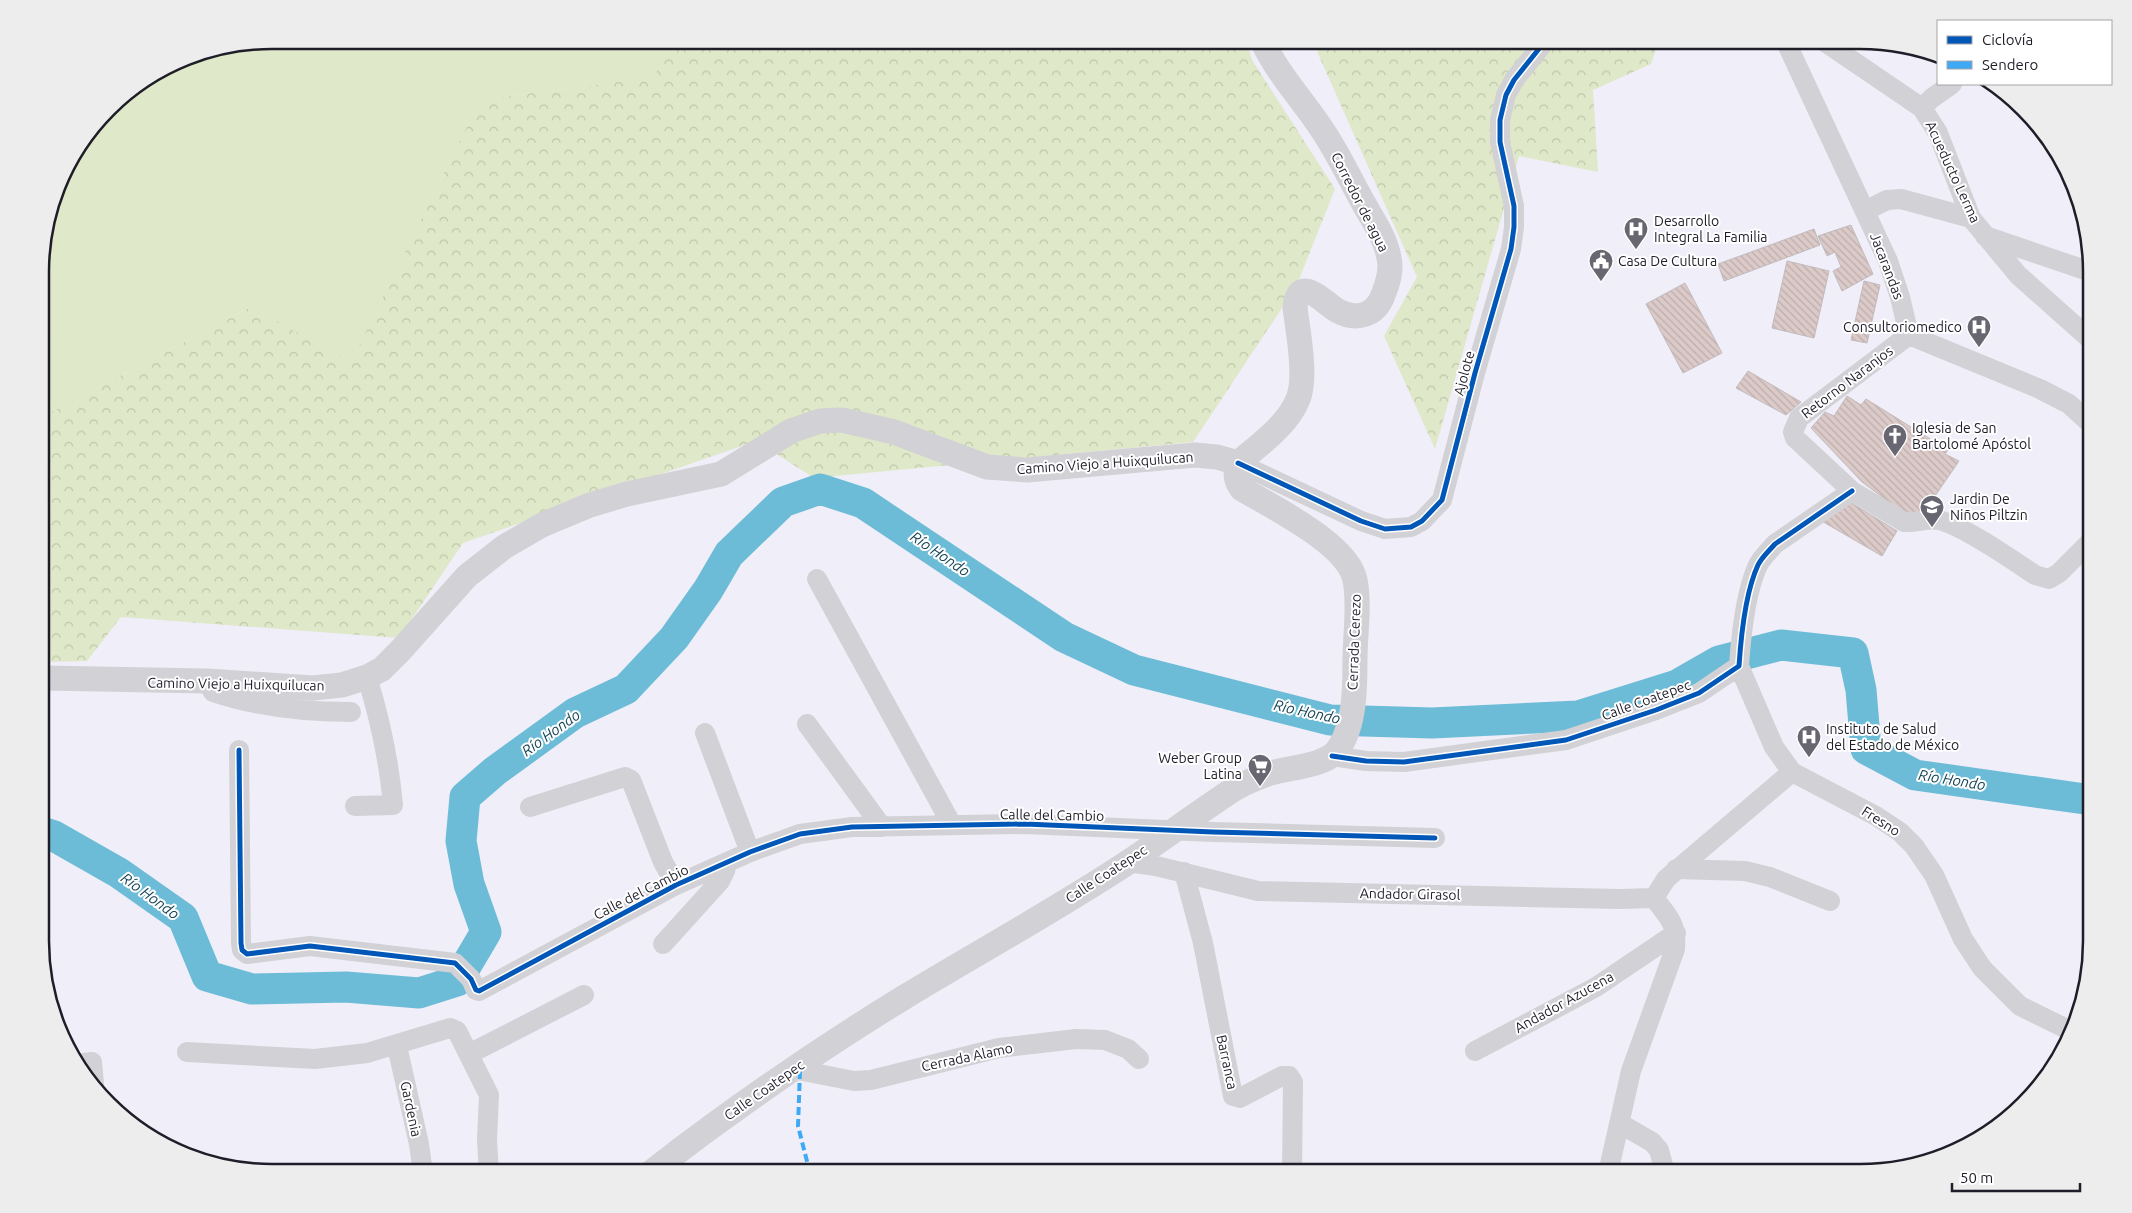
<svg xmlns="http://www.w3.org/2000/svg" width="2132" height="1213" font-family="Ubuntu,sans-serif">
  <defs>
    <pattern id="forest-crowns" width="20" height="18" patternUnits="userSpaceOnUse" patternTransform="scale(1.25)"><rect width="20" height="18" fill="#dfe8c8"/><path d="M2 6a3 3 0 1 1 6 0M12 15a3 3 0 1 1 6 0" fill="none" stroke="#bfc7ac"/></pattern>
    <pattern id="building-back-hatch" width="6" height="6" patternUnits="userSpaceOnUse" patternTransform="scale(1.25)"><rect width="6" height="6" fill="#dbcac8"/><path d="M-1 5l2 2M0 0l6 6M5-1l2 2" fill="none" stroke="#bcadac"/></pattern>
  </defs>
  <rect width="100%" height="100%" fill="#f0eef9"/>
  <path fill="#dfe8c8" d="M272,40H666L656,77L480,100L351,363L251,307L42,417V242L64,169L107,113L121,108L151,78L183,58Z"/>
  <path fill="url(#forest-crowns)" d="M666,40H1246L1252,60L1335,189L1296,287L1193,442L814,478L756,441L463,543L399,638L121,617L87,661L42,662V417L251,307L351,362L480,100L655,77Z
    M1312,40H1659L1651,64L1593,90L1598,172L1519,156L1435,449L1384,336L1417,277Z"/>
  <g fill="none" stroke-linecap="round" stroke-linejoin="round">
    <path stroke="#6cbcd7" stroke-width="31" d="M42,832L54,836L119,873L183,918L207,976L252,989L346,987L419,993L457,981L486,932L469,884L461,841L465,797L495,771L575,713L626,689L674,638L708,590L729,554L783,502L820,489L863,503L1064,637L1134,670L1330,720L1432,723L1578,716L1677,685L1719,661L1781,645L1853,653L1861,690L1866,749L1915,775L2092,800"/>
  </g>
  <path fill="url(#building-back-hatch)" stroke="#c2bbbd" d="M1851,225L1873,274L1842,291L1833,271L1841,267L1835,252L1827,256L1818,236Z
    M1814,229L1820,245L1724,281L1718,264Z
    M1787,261L1829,271L1814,338L1772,328Z
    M1864,281L1880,285L1867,343L1851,340Z
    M1685,283L1722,353L1683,373L1646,304Z
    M1748,371L1801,402L1786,415L1736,388Z
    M1847,396L1861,405L1866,399L1948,450L1945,454L1959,461L1935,496L1921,514L1901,511L1862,482L1811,428L1825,412L1834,416Z
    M1845,499L1897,531L1882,556L1820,520Z"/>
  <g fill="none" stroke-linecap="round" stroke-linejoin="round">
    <path stroke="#d2d1d5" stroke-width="20" d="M1785,40L1888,261L1900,297L1909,335
      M1822,40L1922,108L1938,133L1971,218L2018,275L2091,340
      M1922,108L1932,98L1952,84
      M1865,211L1887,200L1901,199L1971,218
      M1985,236L2091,272
      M1909,335L1799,418L1793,432L1795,438L1852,491L1904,522C1916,523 1927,518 1938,520C1961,524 2014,561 2035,575L2049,579L2059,573L2091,541
      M1909,335L2040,389L2069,404L2091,424
      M1238,463L1361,521L1385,529L1411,527L1422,521L1442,500L1475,373L1511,249L1514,227V206L1500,142V120L1506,95L1514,80L1546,40
      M817,579L952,825
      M1739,666L1774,747L1792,772L1876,816L1900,832L1914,846L1934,875L1963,939L1982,968L2020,1006L2069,1030
      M207,681L213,692C258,707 304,712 351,712
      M807,724L882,827
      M705,733L750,852
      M239,750L241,943L242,950L247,954L310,946L455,963L471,979L476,990L479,991L676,885L750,852L800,834L852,827L1025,824L1213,832L1435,838
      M1332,756L1366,761L1404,762L1566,740L1656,710L1699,693L1739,666C1741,636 1745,593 1758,565C1762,557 1769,551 1775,544L1852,491
      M355,806L393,805C389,761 380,719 367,677
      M530,807L625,777L631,780L663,862L676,885
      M1128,862L1156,866L1258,891L1620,899L1654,898C1669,918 1677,923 1675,949L1631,1071L1608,1173
      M1676,869L1745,871L1770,877L1830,901
      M1184,872L1203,943L1233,1096L1240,1098L1282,1076H1289L1293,1082L1292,1173
      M1654,898L1666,879L1792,772
      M663,944L720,881L725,871L727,862
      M397,1046L419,1144L423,1173
      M1475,1051L1596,987L1676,933
      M187,1052L315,1059L367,1053L450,1028L457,1031L489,1095L487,1140L489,1173
      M469,1054L584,995
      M77,1064L92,1062L94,1084
      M793,1069L854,1081L871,1080L999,1048L1076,1039L1105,1040L1128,1049L1139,1059
      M1619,1123L1652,1142L1659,1150L1665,1173"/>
    <path stroke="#d2d1d5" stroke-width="25" d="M42,678L207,681L313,688L342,685L367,677L382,669L400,651L467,576L504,547L542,525L590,505L627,494L721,474L791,431L820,421L842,420L894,432L987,467L1027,470L1195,455L1217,457L1238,463
      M650,1173C731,1110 815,1052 903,998C977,953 1054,911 1127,863C1160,841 1192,817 1225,795C1239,785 1256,778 1271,773C1291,767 1328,766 1339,748C1355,724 1355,687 1355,659C1355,634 1360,605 1355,580C1348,544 1272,507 1242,489C1235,480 1235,473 1238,463C1259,445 1288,425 1298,399C1307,378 1298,331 1295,308C1298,271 1326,305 1338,311C1357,321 1376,315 1383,295C1388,283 1392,271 1389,258C1386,239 1373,220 1364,204C1350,179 1337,151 1321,128C1301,98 1277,73 1262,40"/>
    <path stroke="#3fa9f5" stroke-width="4" stroke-dasharray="8 4" stroke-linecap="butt" d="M800,1071L798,1126L810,1173"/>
    <defs>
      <path id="cycleway" d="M1238,463L1361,521L1385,529L1411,527L1422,521L1442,500L1475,373L1511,249L1514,227V206L1500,142V120L1506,95L1514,80L1546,40
        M239,750L241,943L242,950L247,954L310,946L455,963L471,979L476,990L479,991L676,885L750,852L800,834L852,827L1025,824L1213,832L1435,838
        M1332,756L1366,761L1404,762L1566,740L1656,710L1699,693L1739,666C1741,636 1745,593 1758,565C1762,557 1769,551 1775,544L1852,491"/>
    </defs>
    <use href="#cycleway" stroke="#fff" stroke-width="8"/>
    <use href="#cycleway" stroke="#0057b8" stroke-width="5"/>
  </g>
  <defs>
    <symbol id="hospital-pin" viewBox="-11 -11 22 30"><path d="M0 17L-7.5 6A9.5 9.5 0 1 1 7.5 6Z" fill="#686671" stroke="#fff"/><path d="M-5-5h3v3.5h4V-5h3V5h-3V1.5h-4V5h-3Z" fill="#fff"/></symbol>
    <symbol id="civic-pin" viewBox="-11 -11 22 30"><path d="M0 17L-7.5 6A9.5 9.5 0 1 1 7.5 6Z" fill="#686671" stroke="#fff"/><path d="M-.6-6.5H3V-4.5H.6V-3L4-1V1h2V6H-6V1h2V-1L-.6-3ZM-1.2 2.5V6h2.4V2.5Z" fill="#fff"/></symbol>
    <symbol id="church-pin" viewBox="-11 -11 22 30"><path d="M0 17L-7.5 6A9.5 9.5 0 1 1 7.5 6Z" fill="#686671" stroke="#fff"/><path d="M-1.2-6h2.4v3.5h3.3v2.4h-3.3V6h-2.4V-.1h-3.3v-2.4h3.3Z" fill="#fff"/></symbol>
    <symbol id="school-pin" viewBox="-11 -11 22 30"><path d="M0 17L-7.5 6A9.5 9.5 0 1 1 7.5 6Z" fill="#686671" stroke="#fff"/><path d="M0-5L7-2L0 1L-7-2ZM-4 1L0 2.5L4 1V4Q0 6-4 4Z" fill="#fff"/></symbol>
    <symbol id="supermarket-pin" viewBox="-11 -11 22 30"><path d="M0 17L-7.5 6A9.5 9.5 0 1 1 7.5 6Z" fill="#686671" stroke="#fff"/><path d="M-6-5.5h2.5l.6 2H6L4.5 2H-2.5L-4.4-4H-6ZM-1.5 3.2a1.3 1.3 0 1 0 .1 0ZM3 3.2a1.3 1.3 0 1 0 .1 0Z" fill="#fff"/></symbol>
  </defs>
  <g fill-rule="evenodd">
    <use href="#hospital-pin" x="1622" y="215" width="28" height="38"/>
    <use href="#civic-pin" x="1587" y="247" width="28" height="38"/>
    <use href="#hospital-pin" x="1965" y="313" width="28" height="38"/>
    <use href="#church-pin" x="1881" y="422" width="28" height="38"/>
    <use href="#school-pin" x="1918" y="493" width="28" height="38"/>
    <use href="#hospital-pin" x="1795" y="723" width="28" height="38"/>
    <use href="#supermarket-pin" x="1246" y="752" width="28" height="38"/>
  </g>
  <g text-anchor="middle" stroke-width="4" stroke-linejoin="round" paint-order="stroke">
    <g font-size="14" fill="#1e1d28" stroke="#fff">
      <text transform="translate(1953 172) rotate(65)" y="5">Acueducto Lerma</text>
      <text transform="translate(1360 202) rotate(63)" y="5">Corredor de agua</text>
      <text transform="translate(1887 266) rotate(69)" y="5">Jacarandas</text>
      <text transform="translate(1464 373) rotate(-75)" y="5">Ajolote</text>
      <text transform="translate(1847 382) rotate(-37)" y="5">Retorno Naranjos</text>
      <text transform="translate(1105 463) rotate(-4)" y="5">Camino Viejo a Huixquilucan</text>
      <text transform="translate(1354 642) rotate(-88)" y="5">Cerrada Cerezo</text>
      <text transform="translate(236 684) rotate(1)" y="5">Camino Viejo a Huixquilucan</text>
      <text transform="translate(1646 700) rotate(-20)" y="5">Calle Coatepec</text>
      <text transform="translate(1052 815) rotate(1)" y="5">Calle del Cambio</text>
      <text transform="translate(1881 821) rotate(33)" y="5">Fresno</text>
      <text transform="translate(1106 874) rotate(-33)" y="5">Calle Coatepec</text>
      <text transform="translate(641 892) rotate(-27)" y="5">Calle del Cambio</text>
      <text transform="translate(1410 894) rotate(1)" y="5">Andador Girasol</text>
      <text transform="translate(1564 1002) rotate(-29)" y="5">Andador Azucena</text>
      <text transform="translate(967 1057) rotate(-12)" y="5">Cerrada Alamo</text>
      <text transform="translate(1227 1062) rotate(78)" y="5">Barranca</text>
      <text transform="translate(764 1090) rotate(-35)" y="5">Calle Coatepec</text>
      <text transform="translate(411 1109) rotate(78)" y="5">Gardenia</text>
    </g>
    <g font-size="14" fill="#1e1d28" stroke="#fff" text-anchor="start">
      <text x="1654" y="226">Desarrollo<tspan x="1654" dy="16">Integral La Familia</tspan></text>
      <text x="1618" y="266">Casa De Cultura</text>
      <text x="1962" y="332" text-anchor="end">Consultoriomedico</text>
      <text x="1912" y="433">Iglesia de San<tspan x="1912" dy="16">Bartolomé Apóstol</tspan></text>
      <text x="1950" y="504">Jardin De<tspan x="1950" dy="16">Niños Piltzin</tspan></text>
      <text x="1826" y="734">Instituto de Salud<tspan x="1826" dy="16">del Estado de México</tspan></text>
      <text x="1242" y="763" text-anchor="end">Weber Group<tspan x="1242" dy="16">Latina</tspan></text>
    </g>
    <g font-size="15" font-style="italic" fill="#164555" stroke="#fff">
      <text transform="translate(940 554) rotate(34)" y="5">Río Hondo</text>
      <text transform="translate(1307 712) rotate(12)" y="5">Río Hondo</text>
      <text transform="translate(551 733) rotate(-36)" y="5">Río Hondo</text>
      <text transform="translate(1952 780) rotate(9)" y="5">Río Hondo</text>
      <text transform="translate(150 896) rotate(36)" y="5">Río Hondo</text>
    </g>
  </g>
  <path d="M0 0H2132V1213H0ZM272 49H1860A223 223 0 0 1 2083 272V941A223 223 0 0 1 1860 1164H272A223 223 0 0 1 49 941V272A223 223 0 0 1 272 49Z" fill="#ededee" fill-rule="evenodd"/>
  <path fill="none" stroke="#1e1d28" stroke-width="2.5" d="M272 49H1860A223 223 0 0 1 2083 272V941A223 223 0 0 1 1860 1164H272A223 223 0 0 1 49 941V272A223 223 0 0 1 272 49Z"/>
  <rect x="1937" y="20" width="175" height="65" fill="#ffffff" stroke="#a5a5a9"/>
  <rect x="1947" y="36" width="25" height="8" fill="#0057b8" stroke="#a5a5a9"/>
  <text x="1982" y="45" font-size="15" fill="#1e1d28">Ciclovía</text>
  <rect x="1947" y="61" width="25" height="8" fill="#3fa9f5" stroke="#a5a5a9"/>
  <text x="1982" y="70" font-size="15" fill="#1e1d28">Sendero</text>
  <path d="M1952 1183v8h128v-8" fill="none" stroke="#1e1d28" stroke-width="2.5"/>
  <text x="1960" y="1183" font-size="15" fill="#1e1d28" stroke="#ffffff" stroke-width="4" paint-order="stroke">50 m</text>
</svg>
